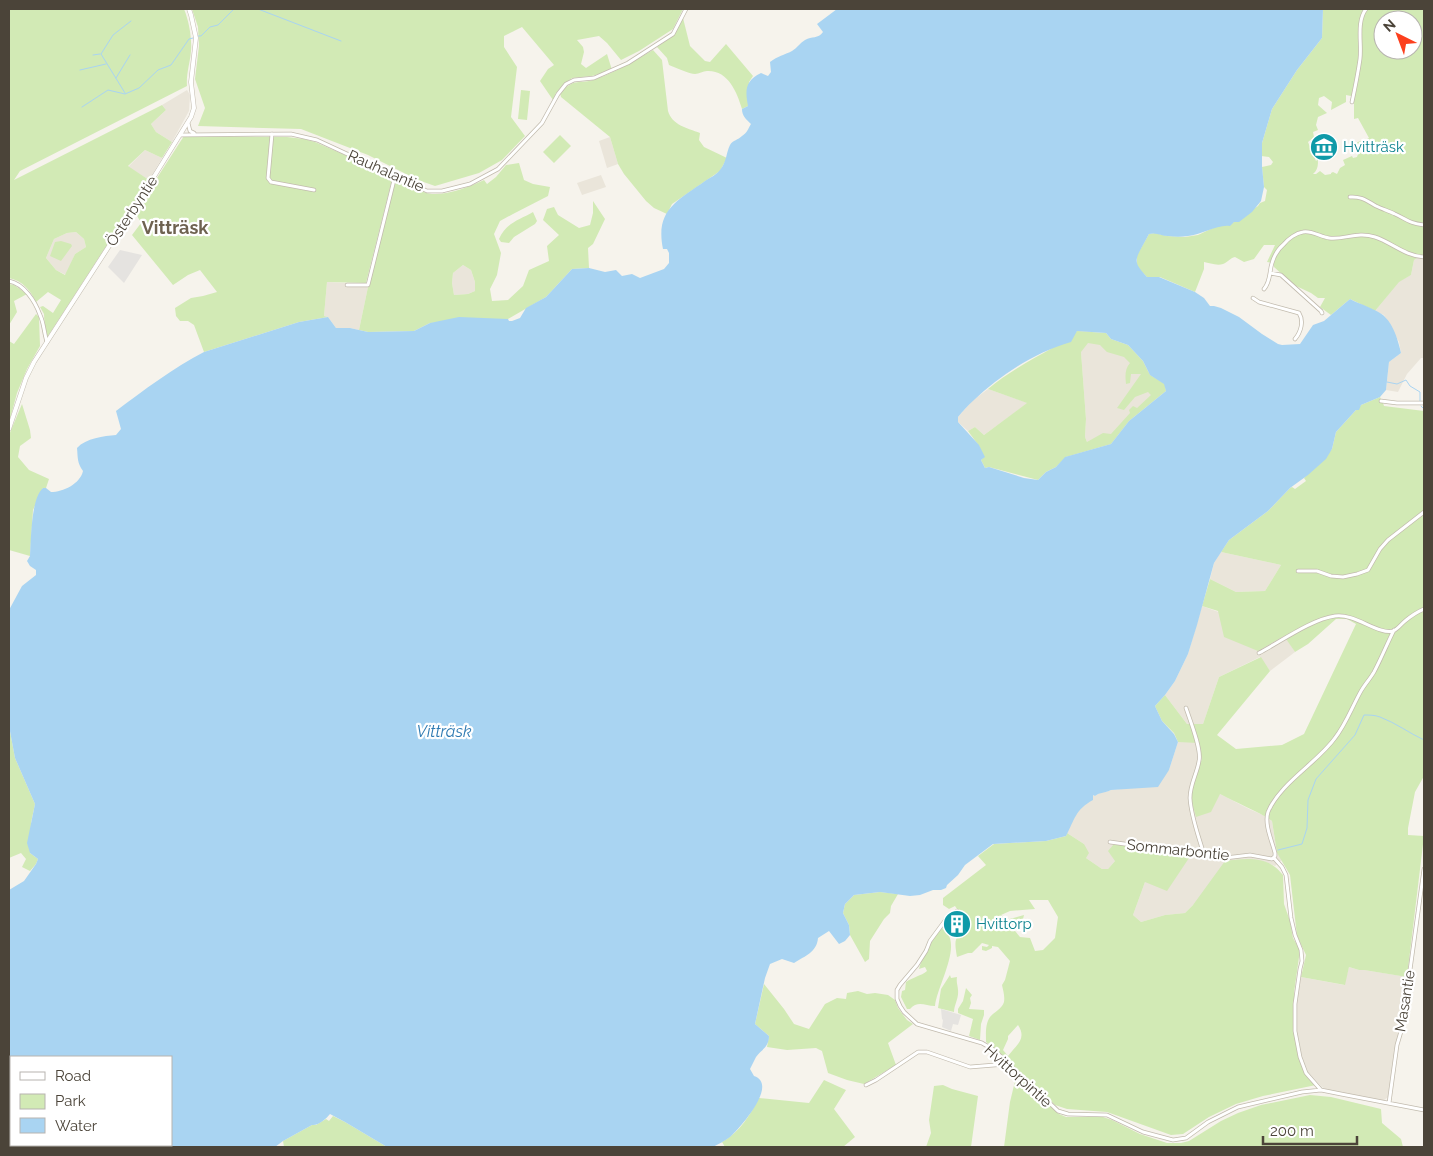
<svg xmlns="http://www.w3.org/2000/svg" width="1433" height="1156" font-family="Raleway,sans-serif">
  <rect width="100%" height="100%" fill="#f6f3ec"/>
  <path fill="#eae5da" d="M187,90L190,95L189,111L172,142L156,132L151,124L166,110L162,105Z
    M610,137L618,164L607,168L599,141Z
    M145,150L162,158L149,180L128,167Z
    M601,175L606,187L582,195L577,183Z
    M76,232L84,239L86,247L75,254L66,275L56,270L46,258L54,239L67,233Z
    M1424,254V358H1421L1407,374L1398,392L1386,390L1389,362L1401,353L1399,342L1384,315L1375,311L1399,281L1411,275L1414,260Z
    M463,265L471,270L475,282V291L468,294L454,295L452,283L453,273Z
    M327,282L345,283L346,286L368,287L359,330L350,328H336L328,317L324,316Z
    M1077,331H1089L1165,384L1129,421L1111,444L1090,449L1085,437L1086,419L1081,352Z
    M988,389L1028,403L984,435L975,427L968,431L958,422V417L972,401Z
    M1221,552L1281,565L1265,591L1236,592L1210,579L1214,563Z
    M1202,606L1285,636L1295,652L1270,671L1260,657L1219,677L1203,724H1187L1165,695L1175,681L1188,654Z
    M1178,742H1198L1202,759L1196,773L1220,794L1249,809L1263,815L1272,821L1277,853L1282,860L1275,866L1265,862L1193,905L1185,913L1165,915L1141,922L1133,915L1145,882V849L1114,844L1115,861L1108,869H1102L1086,858L1084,844L1067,833L1076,813L1083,805L1092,800V796L1093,795L1095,796L1101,792H1106L1111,790L1132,788L1169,770Z
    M1349,967L1359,970H1364L1408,977L1402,1023L1395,1048L1388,1097L1383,1101L1328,1090L1322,1087L1308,1072L1302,1057L1297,1030V1001L1301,977L1344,985Z"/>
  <path fill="#d2eab5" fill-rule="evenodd" d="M9,9H184C189,21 192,38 191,51C190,63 186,74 187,86L20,171L14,180L162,105L166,110L151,124L156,132L172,142L162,158L145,150L128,166L149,180L48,336L45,334L44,314L40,307L43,306L53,313L61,300L48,292L36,302C30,290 23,281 9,278ZM76,232L84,239L86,247L75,254L65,275L56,270L46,258L54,239L67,233Z
    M192,9H683L673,29L639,51L621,60L607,43L599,36L577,40L583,47L584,52L581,64L586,68L607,54L612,70L592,76L572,78L563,85L556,93L553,100L540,81L548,69L554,65L522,27L504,36V47L517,67L511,117L525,136L502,160L479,173L435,186L418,180L368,155L301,129L198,126L205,108L195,79L199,46L198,27Z
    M1323,9H1424V254L1414,260L1411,275L1399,282L1375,311L1350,299L1331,315L1320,307L1325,298H1318L1311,293L1294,285L1274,267V263L1267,262L1275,245H1264L1254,259L1244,262L1235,257C1230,258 1228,262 1223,264C1217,266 1209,263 1204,262V269L1195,292L1160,277H1147L1137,267V255L1149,234L1155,233L1167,236L1185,237L1198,235L1215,227L1234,222L1258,206L1260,203L1265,201L1267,190L1264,187L1262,167L1271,165L1273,162L1269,157L1261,156L1262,143L1272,109L1297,70L1322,38ZM1383,20H1413V50H1383ZM1346,95L1351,96L1354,101V119L1358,118L1369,138L1355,143L1358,154L1357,157L1353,158L1352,156L1343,160L1345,165L1340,168L1337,174L1333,172L1331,173V174L1325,175L1320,171L1316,174H1313C1319,169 1319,161 1316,153L1317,160L1316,161L1308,142L1314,137L1313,132L1318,130L1316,125L1318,117L1327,113L1318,105L1319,98L1324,96L1332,102L1331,110L1346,102Z
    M683,18L690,46L705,61L710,62L726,44L753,76L749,82L748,106L742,109C737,92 728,70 707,71C703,71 699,74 695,74C690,74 674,67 669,65L667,58L657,47C670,38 676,33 683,18Z
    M653,50L662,60L668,111C672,125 687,128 700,133L699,140L704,147L727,158L720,171L672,204L667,214L654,208L646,201L624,174L618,164L610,137L561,97L560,93C575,77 579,85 596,79C616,72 634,61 653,50Z
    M521,90L530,91L527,120L518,119Z
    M560,135L571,146L554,163L543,152Z
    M184,136L287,137L304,139L315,142L393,176L366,283L327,282L324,316L328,317L299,322L204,352L194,325L188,321H180L176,316L175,308L191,298L203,296L217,292L200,270L188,275L173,285L132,235L141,223L135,212Z
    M519,163L524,180L533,184L550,187L548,196L513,214L500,221L494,234L501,253L497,275L490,289L492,301L508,300L523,286L529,270L549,261L547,246L559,235L543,220L547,209L554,207L558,215L579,228L590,225L593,213V201L605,219L593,244L588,248L589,268L572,269L546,297L508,319L430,323L414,331L368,332L359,330L368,287L369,286L396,178C407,183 420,193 432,194C449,195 469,187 484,180L487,184L496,177L506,165ZM463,265L471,270L475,282V291L468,294L454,295L452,283L453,273Z
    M533,212L537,221L535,224L514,237L509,243L501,242L499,239C506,223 519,220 533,212Z
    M61,241L71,244L72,246L61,261L50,256L55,242Z
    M9,284L14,285L27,294L14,301L17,312L9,325Z
    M36,314L39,317L40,346L27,369L17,393L9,423V341L14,344Z
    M1077,331L1106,333L1111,339L1128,345L1143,361L1150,375L1165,384L1166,391L1129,421L1111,444L1066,457L1056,467L1046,472L1038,480L989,467L985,468L981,460L984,457L979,446L968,431L975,427L984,435L1027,403L988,389C1008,372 1031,360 1054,347C1062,343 1069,336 1077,331ZM1088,343L1100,345L1107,352L1124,357L1130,363C1125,369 1125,375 1126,384L1130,383L1131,374H1141L1117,408L1124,410L1135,397L1148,392L1151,395L1137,408L1133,406L1129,410L1130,413L1111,434L1103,433L1087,442L1085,437L1086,419L1081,352Z
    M1380,397L1383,403L1384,406L1424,411V776L1415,792L1408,828V835L1424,836L1407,977L1364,970H1359L1349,967L1345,985L1301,977L1306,955L1297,936L1290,875L1277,853L1272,821C1258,811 1236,803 1220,794L1211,812L1196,817L1192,803V790L1196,773L1202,759L1198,743L1178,742L1174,733L1162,721L1155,706L1165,695L1187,724H1203L1219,677L1261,657L1270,671L1217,735L1236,749L1282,745L1304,734L1356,624L1347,619H1336L1308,644L1295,652L1284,636L1258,651L1224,637L1218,611L1202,606L1210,579L1236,592L1265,591L1281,565L1221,552L1229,540L1268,511L1290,488L1292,487L1295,489L1306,481L1304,478L1332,449L1336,432L1356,410L1361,405Z
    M22,404L30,430L31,438L20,446L18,457L29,470L49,479L46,488H43L33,510L30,556L9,550V435Z
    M9,726L15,758L35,804L31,823L30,853L38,859L36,864L30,871L22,867L26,859L21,853L9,858Z
    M1067,833L1084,844L1089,853L1086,858L1102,869H1108L1115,861L1108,851L1114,844L1191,855L1167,891L1145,882L1133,915L1141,922L1165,915L1185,913L1193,905L1225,861C1241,859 1261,856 1275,867C1278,869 1281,873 1283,875L1284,904L1290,921L1293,938L1300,950L1294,993V1031L1299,1057L1306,1075L1316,1085L1263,1096L1236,1104L1209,1117L1183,1134L1171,1135L1107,1112L1067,1109L1055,1105L996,1049L986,1042C986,1034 985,1024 990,1017C994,1012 1002,1009 1004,1002C1005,996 1003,990 1002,985L1005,980L1010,961L998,947L992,946V948L986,951L982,950V946L987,947L989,945L982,943L972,953H968L957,957C954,939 954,937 969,927L955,906L949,909L943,905V898L986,865L978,856L994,844L1046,841L1066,836ZM1029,900H1048L1058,917L1055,938L1043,950L1035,951L1030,938L1020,937L1010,925L1022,923L1024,915L1006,920L1001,915L1010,911L1035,909ZM1018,1025C1027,1039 1017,1044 1008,1056L1003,1050L1008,1039V1036Z
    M880,892L898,894L891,906L890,913L884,919L870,941L869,959L865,962L850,935L849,925L843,913L845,904L854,895Z
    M942,928C944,930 946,931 948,934C959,951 937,987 935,1006C925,1006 918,1000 910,1009H907L901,997L902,991L905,990L906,982C913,977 921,976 927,971L925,967L919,969C923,954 931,939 942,928Z
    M950,975L951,978L957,977C956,982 958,986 958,990C959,998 954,1005 954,1012L938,1008L941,989Z
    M764,984L784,1009L794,1024L809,1029L825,1004L837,998L846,999L847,993L858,991L867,994L875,993L888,995L895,1000L898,1008L907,1020L913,1024L888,1043L896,1065L864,1084L847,1080L828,1073L822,1051L816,1048L787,1050L767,1047L769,1036L755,1024Z
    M966,988L972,995L970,998L971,1003L969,1009L984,1010V1015L981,1024L980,1040L969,1036L973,1019L958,1013V1009L963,1001Z
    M1016,1077L1020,1078L1059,1114L1066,1117H1103L1112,1120L1140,1134L1167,1143H1181L1189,1141L1221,1121L1238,1113L1261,1105L1310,1095L1331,1097L1381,1109L1382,1123L1401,1139L1403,1147H1004L1010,1102Z
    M824,1080L846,1090L834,1109L855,1137L843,1147H725L722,1142C740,1132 750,1115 759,1098L809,1103Z
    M943,1085L952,1089L978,1096L971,1147H926L931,1133L929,1120L934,1086Z
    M9,1090L11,1091V1145H75V1147H9Z
    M333,1116L345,1122L387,1147H284L283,1141L312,1125H316L326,1119L329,1121Z"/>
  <path fill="#e5e3e0" d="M120,250L142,255L124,283L108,267Z
    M941,1009L961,1015L958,1025L953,1024L951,1031L942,1027L943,1020L942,1019Z"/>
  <path fill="#a9d4f2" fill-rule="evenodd" d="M837,9H1323L1322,38L1297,70L1272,109L1262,143V166L1264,187L1261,201L1252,212L1239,222H1234L1230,226C1218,224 1201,235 1188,236C1182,237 1175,237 1168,236C1161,236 1157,232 1149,234C1147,238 1145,241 1143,245C1134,261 1134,263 1147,277H1159L1195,292L1204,298L1210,306H1214L1221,308L1239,317L1262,334L1278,344L1282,345L1300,344L1313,325L1324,321L1350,299C1357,303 1381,311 1385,317C1394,326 1398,340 1401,353L1389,362L1386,390L1380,397L1361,405L1359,410H1356L1336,432L1332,449L1326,459L1308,475L1290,488L1268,511L1229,540L1214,563L1197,625L1188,654L1175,681L1165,695L1155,706L1162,721L1174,734L1178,742L1169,770L1158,787L1111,790C1105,793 1100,792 1095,796L1093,795V800C1075,810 1075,819 1066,836L1046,841L993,844L965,865L958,875L947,885L946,888L941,890H933L920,895L910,896L880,892L854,895L845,904L843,913L849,925L850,935L845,941L839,944L829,931L818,938C817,952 805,956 794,963L782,959L770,964L765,978L755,1024L769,1036C769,1047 762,1049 756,1057C754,1061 752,1065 750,1069L754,1076C779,1084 740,1128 730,1137C725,1141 718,1144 713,1147H387L345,1122L330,1114C326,1119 318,1126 312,1125L283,1141L275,1147H75V1145H171V1057H11V1086L9,1085V890L24,881L36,864L38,859L30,853L27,843L35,804L15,758L9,726V610L22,586L36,575V570L30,566L27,561L30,556C31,540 31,498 43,488H46L51,492C63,492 80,484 83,471C77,462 78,459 77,448C86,438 104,436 116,435L121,429L116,411C144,390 173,368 204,352L299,322L328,317L336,328H350L368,332L414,331L430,323L459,317L508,319L509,321H512L520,318L526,308L546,297L572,269L589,268L605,272L616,270L622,276L632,274L640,278L664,269L669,263V253L667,249H663C655,210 677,201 705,181C710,178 717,174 720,170C727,161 726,153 730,145C733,140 738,140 742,136C747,133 748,129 751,124C746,119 742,116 742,109L748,106C745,90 745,81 761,73L768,76L771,72L770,62C778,56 784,55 792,51C797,48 800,43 805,40C812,36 818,39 823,32L817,24ZM1077,331L1106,333L1111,339L1128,345L1143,361L1150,375L1164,384L1166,391L1129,421L1111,444L1065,457L1056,467L1046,472L1038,480L1024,478L989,467L985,468L981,460L985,457L979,445L958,422V417C963,411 968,405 974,400C1001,375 1035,352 1071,342Z"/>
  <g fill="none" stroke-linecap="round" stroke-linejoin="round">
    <path stroke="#a9d4f2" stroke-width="1" d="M258,9L341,41
      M198,36H201L210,27L218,25L234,9
      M93,55L100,54
      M80,70L106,64
      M116,78L130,55
      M125,93L101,54L113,35L131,21
      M82,107L108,90L125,94L139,88L158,70L171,65L189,39L193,38
      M1387,382L1397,384L1406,380L1410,386L1420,392V401
      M1421,406L1424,409
      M1278,850L1302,844L1307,828L1308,800L1316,779L1355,735L1364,715C1369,715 1375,715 1380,717C1396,723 1409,733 1424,740"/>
    <defs>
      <path id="minor" d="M1352,102C1355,88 1358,73 1360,59C1362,44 1356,22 1366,9
        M188,123L190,131L194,133
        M272,134L268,178L271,182L314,190
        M181,135L291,134L317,140L427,191H442L470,184L498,169L542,123L558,94L566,84L574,80L594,78L628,63L673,34L686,9
        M1350,197C1361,196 1367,201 1376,206C1382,209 1389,211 1395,214C1408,220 1408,223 1424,225
        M1270,273L1281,275L1321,311L1322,313
        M9,281C24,284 35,301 40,315C44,323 44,333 47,342
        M347,285H368L395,176
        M1264,289C1271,281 1269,272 1272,263C1274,256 1278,249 1284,244C1288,239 1296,233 1303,232C1311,230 1321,237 1329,238C1345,240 1357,231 1375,237C1391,242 1405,256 1424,257
        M1253,298L1259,302L1299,313C1304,321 1301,332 1295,339
        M1381,401L1397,403H1424
        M1298,571H1317L1331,576L1343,577L1357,574L1368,570L1380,549L1388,540L1424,512
        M1259,653C1280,642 1312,619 1335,616C1355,613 1378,635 1393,631C1398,629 1401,624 1405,621C1411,616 1417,612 1424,609
        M1186,708C1190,720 1202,750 1199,761C1197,774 1190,784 1190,798C1191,817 1199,837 1204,855
        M1110,842L1225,858L1250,855L1272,859L1275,856V853C1272,841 1264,824 1268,812C1280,783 1317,763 1335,738C1346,724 1352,707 1361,691C1365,684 1370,679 1374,672C1381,659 1387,644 1394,630
        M1274,858L1282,867L1286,875L1291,918L1295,935L1301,950L1302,961L1300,969L1295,1004V1031L1300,1057L1306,1073L1321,1090
        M957,911L947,918L930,941L926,951L917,965L900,985L897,990V999L900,1006L904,1012L917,1024L982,1043L994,1050L1058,1111L1068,1114L1107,1115L1143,1132L1173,1140L1186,1138L1208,1122L1238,1107L1302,1092L1321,1090L1341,1094L1424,1110
        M866,1085L876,1080L918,1052H927L970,1067L1007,1064
        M1389,1103L1397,1045L1402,1028L1424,869
        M39,1147L40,1145"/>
      <path id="tertiary" d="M9,429L26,378L34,362L155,175L191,117L194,108L191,82L196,38L191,15L189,9
        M9,1109L11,1111
        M48,1145L50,1147"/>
    </defs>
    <use href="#minor" stroke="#c2bbae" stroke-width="4.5"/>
    <use href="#tertiary" stroke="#c2bbae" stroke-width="5"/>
    <use href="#minor" stroke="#fff" stroke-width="3"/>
    <use href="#tertiary" stroke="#fff" stroke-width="4"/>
  </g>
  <defs>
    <symbol id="museum-disc" viewBox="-11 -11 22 22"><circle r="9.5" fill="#0f9aa8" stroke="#fff"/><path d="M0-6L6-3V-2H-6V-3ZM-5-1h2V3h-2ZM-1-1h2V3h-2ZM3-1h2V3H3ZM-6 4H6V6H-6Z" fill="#fff"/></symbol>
    <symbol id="building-disc" viewBox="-11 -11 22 22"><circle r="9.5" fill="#0f9aa8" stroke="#fff"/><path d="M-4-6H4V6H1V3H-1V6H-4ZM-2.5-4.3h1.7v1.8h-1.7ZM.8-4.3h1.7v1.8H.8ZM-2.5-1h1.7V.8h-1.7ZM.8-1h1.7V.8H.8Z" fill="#fff"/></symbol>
  </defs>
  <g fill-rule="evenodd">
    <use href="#museum-disc" x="1308" y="131" width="32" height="32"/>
    <use href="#building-disc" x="941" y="908" width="32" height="32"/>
  </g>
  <g text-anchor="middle" stroke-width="4.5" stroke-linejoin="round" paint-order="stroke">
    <g font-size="15" fill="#0d838f" stroke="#fff" text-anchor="start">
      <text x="1343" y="152">Hvitträsk</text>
      <text x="976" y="929">Hvittorp</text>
    </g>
    <g font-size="15" fill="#4b4439" stroke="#fff">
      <text transform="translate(386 171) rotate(24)" y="5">Rauhalantie</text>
      <text transform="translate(132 211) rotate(-57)" y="5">Österbyntie</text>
      <text transform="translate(1178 850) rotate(6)" y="5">Sommarbontie</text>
      <text transform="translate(1405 1001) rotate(-81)" y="5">Masantie</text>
      <text transform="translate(1018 1076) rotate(42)" y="5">Hvittorpintie</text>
    </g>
    <g font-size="16" font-style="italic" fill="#2e7ab2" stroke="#fff">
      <text x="444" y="737">Vitträsk</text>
    </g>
    <g font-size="18" font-weight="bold" fill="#6e6250" stroke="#fff">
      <text x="175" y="234">Vitträsk</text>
    </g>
  </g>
  <rect width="1433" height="1156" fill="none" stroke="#4b4439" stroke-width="20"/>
  <rect x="10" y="1056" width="162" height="90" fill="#ffffff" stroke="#b7b4b0"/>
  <rect x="20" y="1072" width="25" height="8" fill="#ffffff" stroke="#b7b4b0"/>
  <text x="55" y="1081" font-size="15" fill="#4b4439">Road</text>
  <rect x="20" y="1094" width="25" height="15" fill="#d2eab5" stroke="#b7b4b0"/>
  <text x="55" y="1106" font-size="15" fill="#4b4439">Park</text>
  <rect x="20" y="1118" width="25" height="15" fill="#a9d4f2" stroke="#b7b4b0"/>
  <text x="55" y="1131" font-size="15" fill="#4b4439">Water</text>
  <g transform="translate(1398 35) rotate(318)"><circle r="24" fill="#ffffff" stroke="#b7b4b0"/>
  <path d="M0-4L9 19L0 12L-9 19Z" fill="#fc3f1d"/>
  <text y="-8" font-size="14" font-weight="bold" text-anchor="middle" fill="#4b4439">N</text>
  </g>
  <path d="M1263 1136v8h94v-8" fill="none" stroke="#4b4439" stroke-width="2.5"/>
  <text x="1270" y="1136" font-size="15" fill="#4b4439" stroke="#ffffff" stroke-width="4" paint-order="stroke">200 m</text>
</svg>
